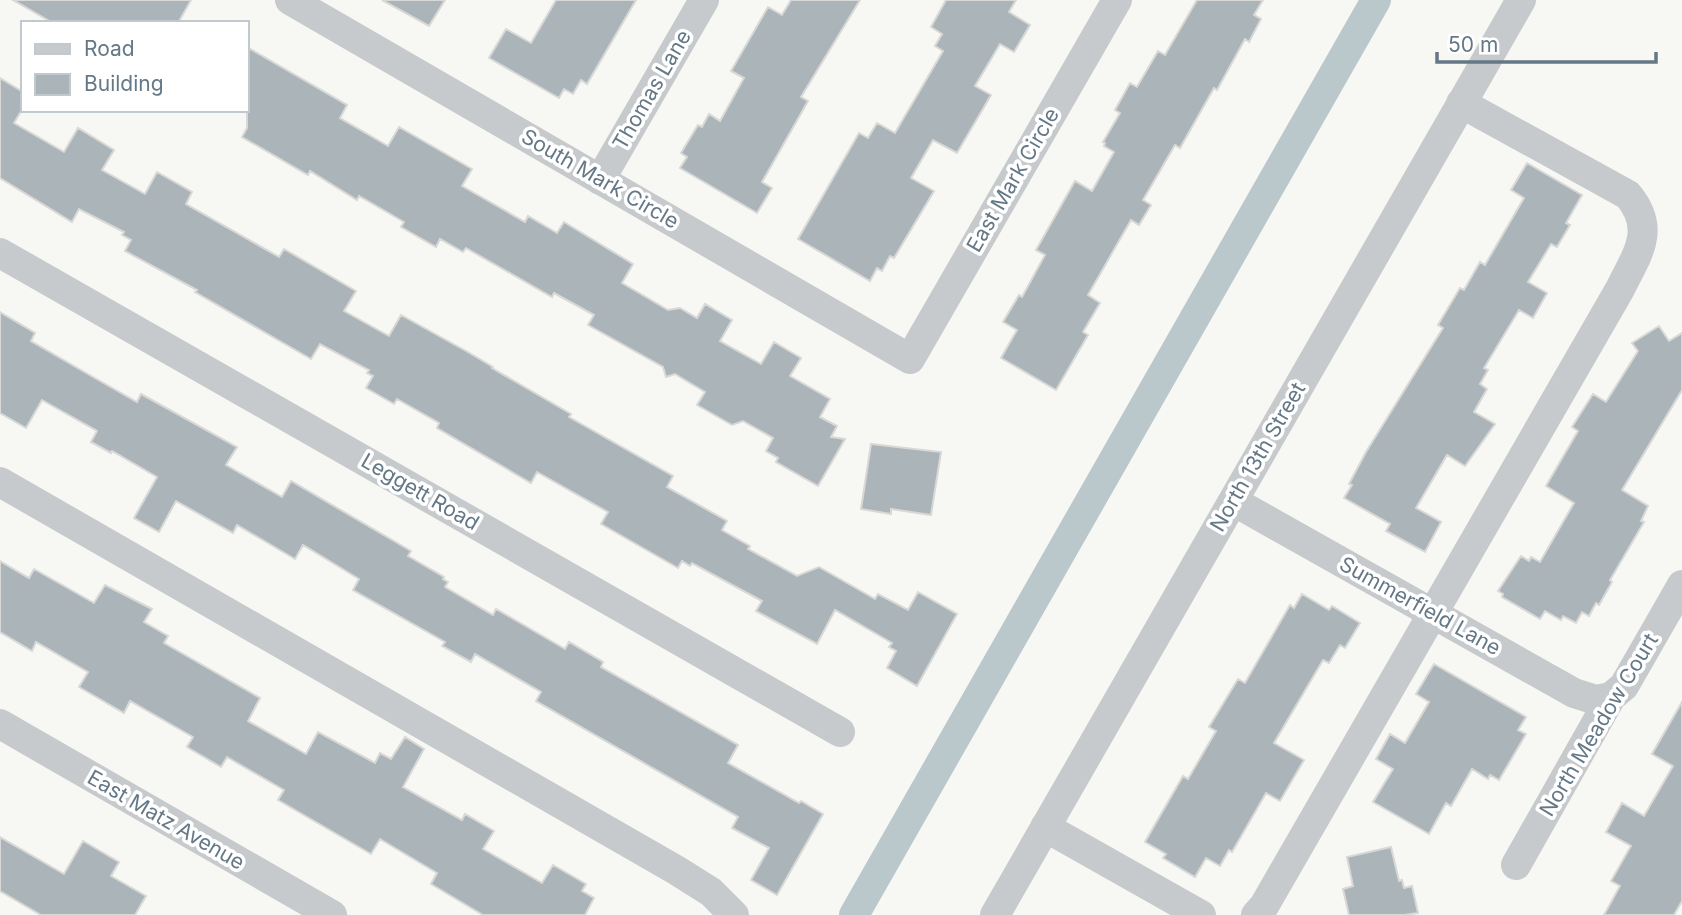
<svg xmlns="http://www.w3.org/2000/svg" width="1682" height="915" font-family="Inter,sans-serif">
  <rect width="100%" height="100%" fill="#f7f7f4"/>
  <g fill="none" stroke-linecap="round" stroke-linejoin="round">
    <path stroke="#bbc8cb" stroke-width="30" d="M854,915L1376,0"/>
  </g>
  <path fill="#abb4b9" stroke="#d8d8d6" stroke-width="2" d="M13,0H191L178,23H53Z
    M382,0H445L429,26Z
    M556,0H636L587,84L581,80L573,94L564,89L559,98L489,58L506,29L531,43Z
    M791,0H860L801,97L808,101L762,182L772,188L757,213L680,168L687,157L681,153L698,125L702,127L709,114L720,121L744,78L731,71L768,7L782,15Z
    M946,0H1016L1009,12L1030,25L1014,52L1000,44L975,86L991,95L957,153L933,140L911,178L934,191L894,258L890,256L882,271L877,268L870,281L798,239L859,133L868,138L877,123L895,133L943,51L935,46L942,34L931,27Z
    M1197,0H1263L1254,15L1261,19L1249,42L1245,39L1217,90L1214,88L1180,148L1175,145L1143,200L1151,205L1139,225L1131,220L1088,295L1100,303L1083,332L1088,335L1056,390L1001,358L1017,330L1003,322L1019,295L1022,297L1045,255L1036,250L1075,181L1092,191L1114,152L1104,146L1105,143L1103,142L1120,113L1115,110L1130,83L1137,87L1158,51L1165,55Z
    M247,47L347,105L340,118L388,146L399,127L472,169L462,186L525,222L528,216L557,233L564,222L633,264L622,283L668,310L680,308L697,318L705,304L732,320L720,341L761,364L774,342L801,358L790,376L830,399L820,417L837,426L831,437L845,439L818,486L776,462L778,458L766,451L773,438L743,421L732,425L697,405L705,392L675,374L666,377L663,367L588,325L594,315L554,293L552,297L466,248L463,252L440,239L436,247L401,227L404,222L359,196L357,200L310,171L308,175L242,137L247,128Z
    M0,78L23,92V108L14,123L64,152L78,128L114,150L102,170L145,194L157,172L192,192L186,204L279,257L284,249L356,291L344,311L389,336L401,315L466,351L493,367L492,368L571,414L569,417L673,476L667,487L727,521L722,530L750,546L748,549L797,576L819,567L875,599L878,594L908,610L918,592L957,614L917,686L887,668L896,651L889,647L892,643L835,610L817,644L756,611L762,601L692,563L690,566L682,561L678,568L601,524L608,512L537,472L531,483L437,428L439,423L397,399L394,404L366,388L373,376L367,373L369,370L320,344L311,359L195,292L197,290L125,251L131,240L122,235L124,232L79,209L72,222L0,178Z
    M1527,163L1582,195L1566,223L1570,225L1557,247L1551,244L1528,282L1547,293L1533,318L1519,310L1484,368L1488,370L1480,384L1487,389L1474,412L1495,424L1465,466L1447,455L1416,508L1441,522L1425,552L1386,531L1390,524L1344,498L1352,485L1349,484L1366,452L1443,328L1438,325L1460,288L1464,290L1480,262L1485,265L1524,198L1511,190Z
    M0,312L35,333L31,341L93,377L137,402L141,394L237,447L226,465L282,497L291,481L411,551L408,556L444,577L443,579L448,582L445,587L493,615L496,609L565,649L569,642L603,662L601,667L738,745L728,763L799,803L801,801L823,814L777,895L751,880L769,848L732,828L738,817L536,701L541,692L475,654L471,662L442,646L445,642L353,590L359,579L303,545L295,559L237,525L233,533L176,501L159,532L134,518L157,477L112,451L111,453L91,442L97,431L42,400L26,428L0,413Z
    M1659,326L1669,341L1682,333V390L1622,490L1648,506L1641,521L1644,522L1610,580L1612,582L1599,605L1596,603L1589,616L1582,612L1576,623L1563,616L1561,620L1545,611L1540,619L1502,597L1503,594L1498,591L1521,556L1529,561L1531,557L1540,562L1574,503L1546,486L1578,431L1572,427L1593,394L1606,402L1638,351L1632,343Z
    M871,444L941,452L931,515L891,509V514L861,509Z
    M0,561L29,578L34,569L94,603L105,585L152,609L144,622L168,636L164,643L260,698L248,721L306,754L318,732L375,763L380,753L391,759L405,737L424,749L403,787L462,820L465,814L494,831L483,849L542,883L553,865L586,884L582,891L594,898L585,915H483L431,884L437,873L380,839L371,854L278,800L284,790L227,757L221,767L187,747L193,737L130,701L124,713L79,687L88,672L36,642L32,651L0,632Z
    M1302,594L1329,610L1332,606L1360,623L1345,648L1340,645L1329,663L1323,660L1274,743L1304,760L1280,801L1266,793L1232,852L1229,850L1220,866L1206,858L1195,877L1163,858L1166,854L1145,842L1183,776L1188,779L1216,731L1209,727L1238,679L1245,683L1290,605L1294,608Z
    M1434,664L1526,717L1518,730L1526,734L1499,780L1490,775L1488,779L1472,769L1451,806L1446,803L1429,834L1373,802L1393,769L1376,759L1390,734L1405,743L1429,702L1416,694Z
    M1682,702V901L1674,915H1604L1620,886L1611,881L1631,846L1606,832L1622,803L1644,816L1673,766L1652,754Z
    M0,837L64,874L83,841L119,862L111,876L146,896L135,915H41L0,891Z
    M1391,847L1399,881L1402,880L1404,888L1412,886L1418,913L1404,915H1349L1343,889L1353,886L1347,857Z"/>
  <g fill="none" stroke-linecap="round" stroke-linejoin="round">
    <path stroke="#c7cacd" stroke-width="30" d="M290,0L910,359L1117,0
      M600,180L704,0
      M0,253L840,732
      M0,482L676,870L711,892L734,915
      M1233,501L1574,693L1596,700L1611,697
      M0,724L332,915
      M1045,827L1201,915
      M1516,865L1611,697L1624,686L1682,585
      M995,915L1521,0
      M1256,915L1264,906L1620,289C1637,254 1657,230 1628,195L1461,103"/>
  </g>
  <g text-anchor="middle" stroke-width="7" stroke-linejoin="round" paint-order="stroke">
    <g font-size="21" fill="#657886" stroke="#fff">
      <text transform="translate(652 90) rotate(-60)" y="7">Thomas Lane</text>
      <text transform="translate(600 179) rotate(30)" y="7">South Mark Circle</text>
      <text transform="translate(1013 180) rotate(-60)" y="7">East Mark Circle</text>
      <text transform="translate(1258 457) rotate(-60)" y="7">North 13th Street</text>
      <text transform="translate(420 492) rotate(30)" y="7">Leggett Road</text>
      <text transform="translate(1420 606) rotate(29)" y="7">Summerfield Lane</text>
      <text transform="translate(1599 725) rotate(-59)" y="7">North Meadow Court</text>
      <text transform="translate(166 820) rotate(30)" y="7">East Matz Avenue</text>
    </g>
  </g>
  <rect x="21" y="21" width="228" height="91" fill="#ffffff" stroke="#c1c9cf" stroke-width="2"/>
  <rect x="35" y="44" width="35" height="10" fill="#c7cacd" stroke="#c1c9cf" stroke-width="2"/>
  <text x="84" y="56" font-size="21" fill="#657886">Road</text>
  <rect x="35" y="74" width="35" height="21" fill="#abb4b9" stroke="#c1c9cf" stroke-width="2"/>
  <text x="84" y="91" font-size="21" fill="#657886">Building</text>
  <path d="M1437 52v10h219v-10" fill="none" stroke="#657886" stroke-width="3.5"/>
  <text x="1448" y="52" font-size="21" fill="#657886" stroke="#ffffff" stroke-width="5" paint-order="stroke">50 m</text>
</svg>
